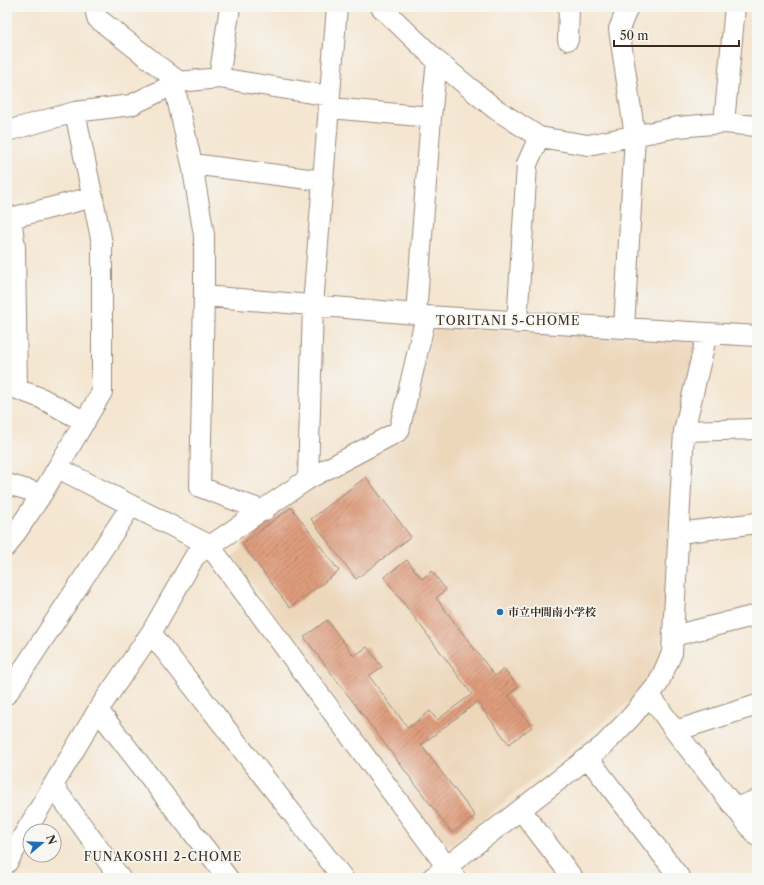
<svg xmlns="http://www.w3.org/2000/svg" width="764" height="885" font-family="'Libre Caslon Text','Noto Serif JP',serif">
  <defs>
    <pattern id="building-hatch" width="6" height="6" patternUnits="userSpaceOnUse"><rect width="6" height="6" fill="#de9c7d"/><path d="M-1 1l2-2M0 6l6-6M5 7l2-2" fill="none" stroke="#b57f66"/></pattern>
  </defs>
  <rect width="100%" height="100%" fill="#f6f6f2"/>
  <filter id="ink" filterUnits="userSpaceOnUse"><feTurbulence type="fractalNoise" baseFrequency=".025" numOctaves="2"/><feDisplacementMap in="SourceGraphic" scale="8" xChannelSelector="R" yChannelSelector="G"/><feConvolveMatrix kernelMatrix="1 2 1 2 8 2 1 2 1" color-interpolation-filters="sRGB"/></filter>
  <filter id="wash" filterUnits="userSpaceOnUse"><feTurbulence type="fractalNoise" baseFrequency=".012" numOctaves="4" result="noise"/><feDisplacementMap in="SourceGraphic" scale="16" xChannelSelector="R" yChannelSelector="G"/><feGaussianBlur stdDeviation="0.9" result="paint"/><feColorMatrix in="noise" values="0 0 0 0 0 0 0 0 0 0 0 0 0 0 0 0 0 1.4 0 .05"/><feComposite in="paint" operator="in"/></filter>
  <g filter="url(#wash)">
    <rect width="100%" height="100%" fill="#f4e6d1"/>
    <path fill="#edd7bb" d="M434,326L696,340L664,634L659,661L649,681L627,703L445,850L233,557L287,499L406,437Z"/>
    <g id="blocks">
      <path fill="url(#building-hatch)" d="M366,477L411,537L356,579L311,519Z
        M291,507L339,571L290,608L242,544Z
        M407,560L422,579L432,571L446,590L436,598L495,676L504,669L518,687L508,695L532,727L509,744L477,702L421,745L475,816L452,833L304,637L327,620L354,656L367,647L382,667L369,676L408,728L430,711L437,720L472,694L384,577Z"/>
    </g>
  </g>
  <g filter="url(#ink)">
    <use href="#blocks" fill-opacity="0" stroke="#988878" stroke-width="1"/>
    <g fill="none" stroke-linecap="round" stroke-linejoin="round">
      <defs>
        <path id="minor" d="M95,7L97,18L179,82
          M381,7L437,61L494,108L539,137L588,145L678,127L724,123L757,126
          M568,40L569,7
          M219,78L230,7
          M174,85L192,164L204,235V296L416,314L426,316L757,336
          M330,108L431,117
          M724,123L735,7
          M7,131L75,112L131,105L179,82L219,78L330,96
          M192,164L324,181
          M204,296L200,487L264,511
          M416,314L431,117L437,61
          M517,323L527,164L539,137
          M624,328L635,136L619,29L628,7
          M85,422L41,398L17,389L15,247L11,218L93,197
          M684,431L757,429
          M58,468L209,545L455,878
          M308,479L313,305L337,7
          M7,484L42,494
          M679,533L757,523
          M7,546L42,494L102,392V243L75,112
          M151,633L343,878
          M673,636L757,615
          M7,694L131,506
          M650,695L675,731L757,836
          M98,710L228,878
          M675,731L757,705
          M588,758L680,878
          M53,786L120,878
          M735,808L757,800
          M521,810L573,878
          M7,863L98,710L151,633L195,556L308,479L399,431L426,316
          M432,878L604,745L632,716L658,684L672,653L684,431L707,334"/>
      </defs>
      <use href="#minor" stroke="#988878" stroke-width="22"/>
      <use href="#minor" stroke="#fff" stroke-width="20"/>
    </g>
  </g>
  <circle fill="#1f6fb2" stroke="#f6f6f2" stroke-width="1.5" cx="500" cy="612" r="4"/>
  <g text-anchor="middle" stroke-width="3.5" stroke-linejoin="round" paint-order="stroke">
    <g font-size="11" font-weight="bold" fill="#3b2a1e" stroke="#f6f6f2" text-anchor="start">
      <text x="508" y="616">市立中間南小学校</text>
    </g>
    <g font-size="12" letter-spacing="1" fill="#3b2a1e" stroke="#f6f6f2">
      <text x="508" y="325">TORITANI 5-CHOME</text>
      <text x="163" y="861">FUNAKOSHI 2-CHOME</text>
    </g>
  </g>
  <rect width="764" height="885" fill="none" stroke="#f6f6f2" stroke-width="24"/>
  <g transform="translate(42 843) rotate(71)"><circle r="19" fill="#f6f6f2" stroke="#aba49d"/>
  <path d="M0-3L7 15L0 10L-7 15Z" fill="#1f6fb2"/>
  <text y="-6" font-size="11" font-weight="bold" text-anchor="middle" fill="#3b2a1e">N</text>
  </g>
  <path d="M614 40v6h125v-6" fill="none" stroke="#3b2a1e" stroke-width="2"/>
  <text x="620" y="40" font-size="12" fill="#3b2a1e" stroke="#f6f6f2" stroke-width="3" paint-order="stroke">50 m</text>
</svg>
